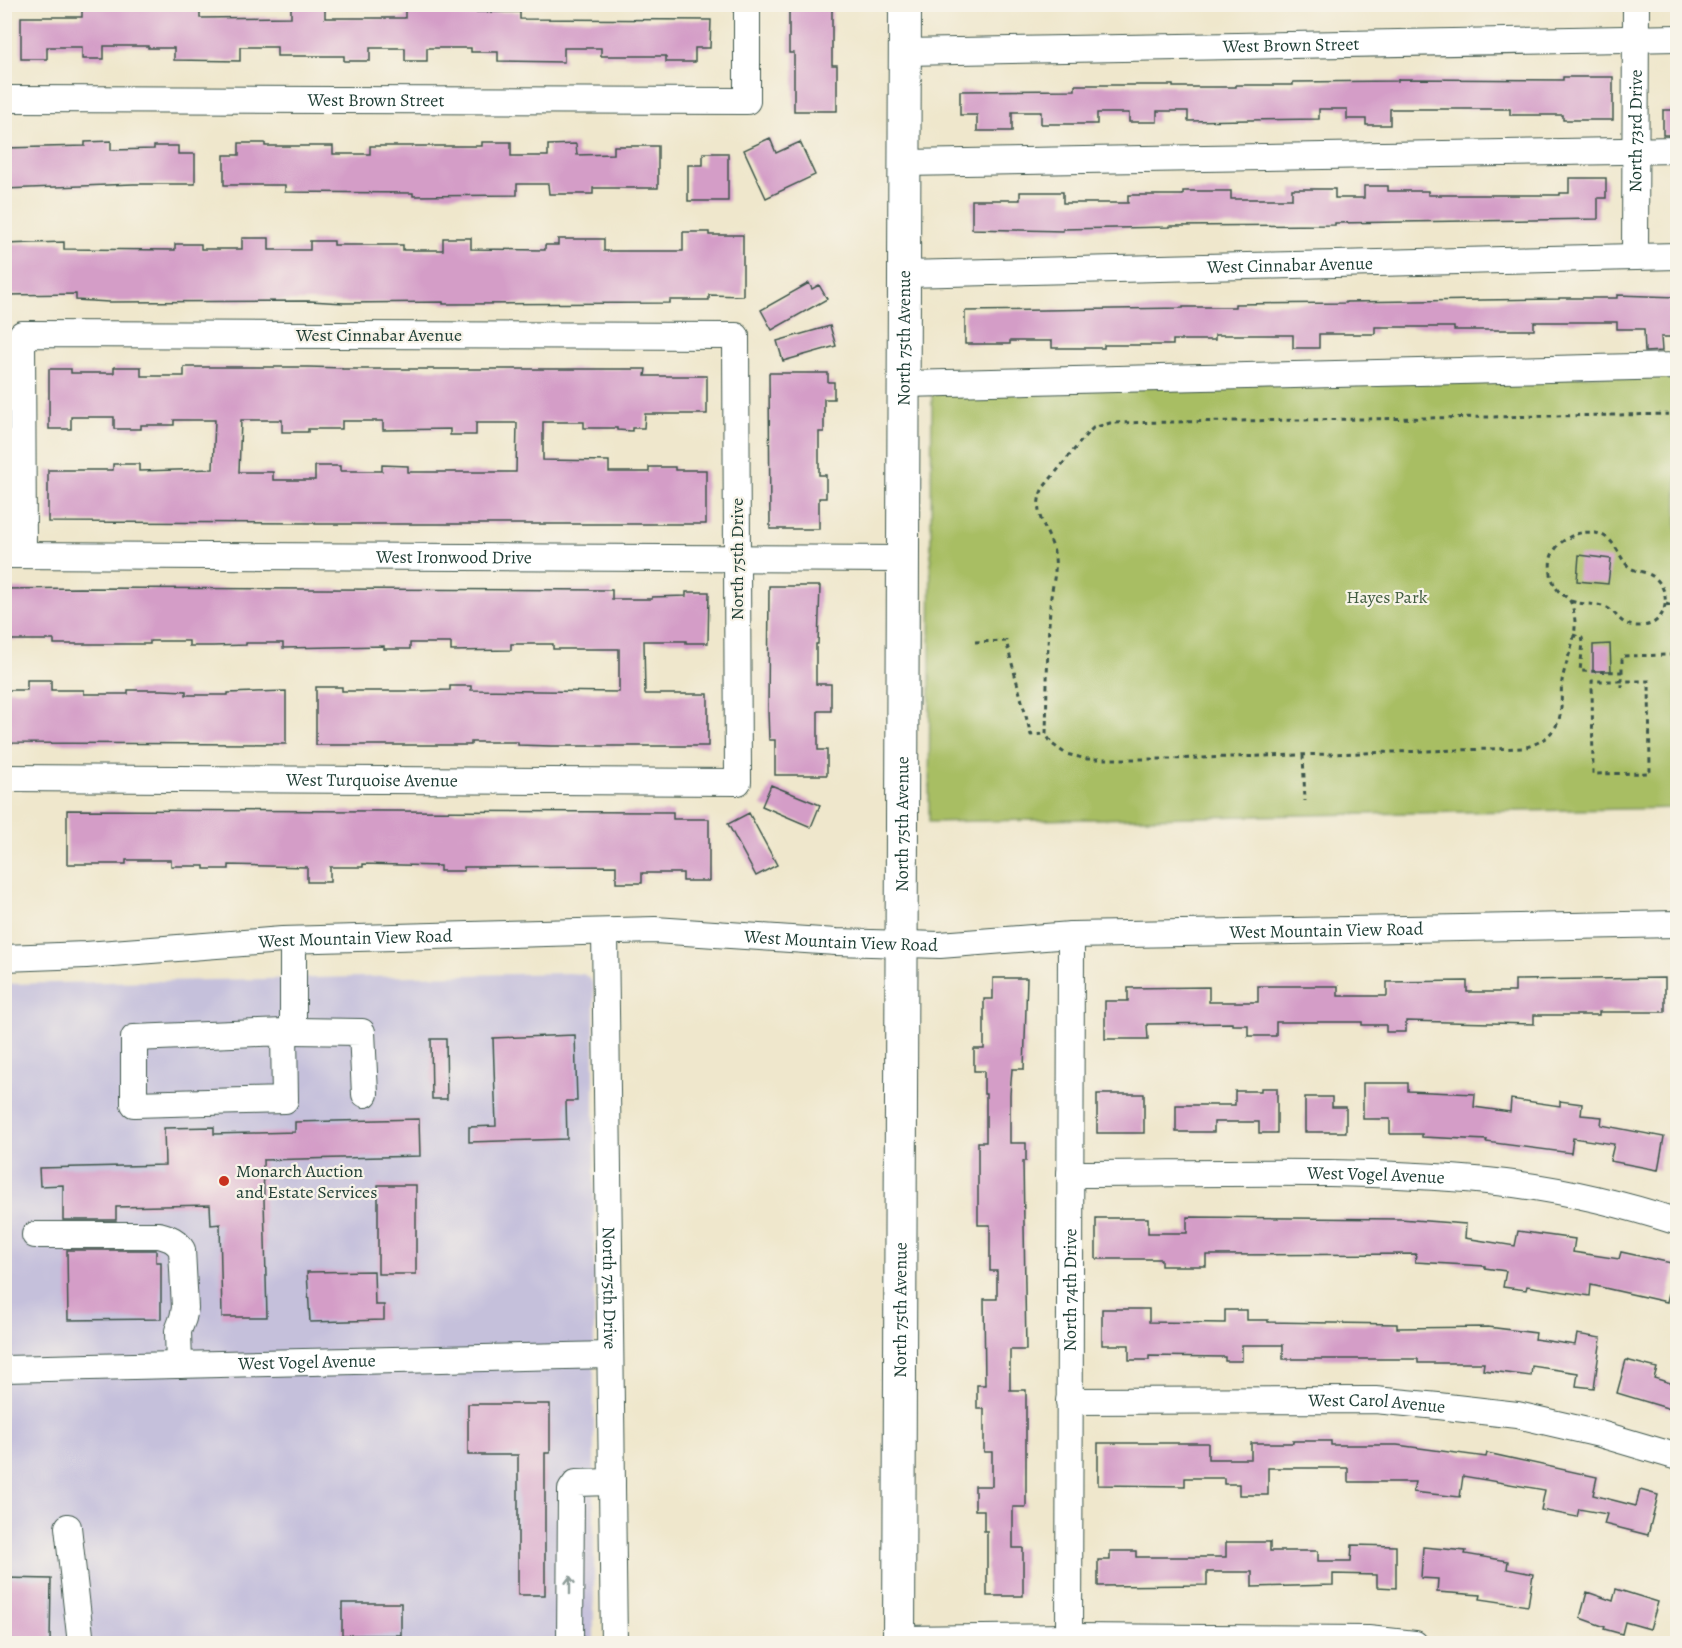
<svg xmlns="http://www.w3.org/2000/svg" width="1682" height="1648" font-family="Alegreya,serif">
  <rect width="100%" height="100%" fill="#f7f3e8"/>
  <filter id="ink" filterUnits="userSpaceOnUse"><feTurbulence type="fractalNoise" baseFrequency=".0167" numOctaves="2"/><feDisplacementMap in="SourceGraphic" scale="12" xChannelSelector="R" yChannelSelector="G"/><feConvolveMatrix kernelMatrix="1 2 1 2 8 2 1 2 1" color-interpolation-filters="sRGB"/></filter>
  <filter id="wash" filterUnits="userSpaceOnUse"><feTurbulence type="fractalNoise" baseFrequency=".008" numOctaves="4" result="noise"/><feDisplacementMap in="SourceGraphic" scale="24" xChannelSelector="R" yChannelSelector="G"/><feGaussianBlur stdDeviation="1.35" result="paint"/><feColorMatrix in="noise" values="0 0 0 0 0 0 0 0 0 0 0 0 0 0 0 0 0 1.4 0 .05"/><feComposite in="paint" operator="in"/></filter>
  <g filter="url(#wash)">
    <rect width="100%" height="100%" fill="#efe7cc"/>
    <path fill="#c5c0db" d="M568,973L583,974L590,978L593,985L594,996V1643H5L4,984Z"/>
    <path fill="#a8be63" stroke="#647e4c" stroke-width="1.5" d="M1677,374V808L929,822L932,388Z"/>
    <g id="blocks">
      <path fill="#d49dc7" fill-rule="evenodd" d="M82,4H101V7H131V8H200V18L291,17V6H325V18H405V7H453V12H520V19L711,20L710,48H695V62H666V56H601V48H564V62L498,61V52H471V48H427V61H405V48H370V61H344V56H277V47H240V61L174,60V48H148V46H104V59H82V47H47V59H21V17H82Z
        M789,5H832V65H837V111H794V53H789Z
        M1563,77H1613V120H1563V115H1510V109H1390V125H1366V119H1347V109H1319V119L1188,121V111H1157V122H1129V113H1097V124H1041V112H1012V131H977V115H960V91L1075,90V85H1173V87H1236V85H1293V82L1398,81V79L1563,80Z
        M1663,110H1677V135H1663Z
        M770,138L776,153L800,142L815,175L766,198L744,150Z
        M111,141V150L154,149V146H178V154H195V184H133L4,189V148L85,146V142Z
        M482,142H511V156H548V145L576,144L577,155L614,154V146H658V188H593V194H549L548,184H517V195L413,196V193L285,192V185H224V155H239V143H265V146H333V154H370V146H482Z
        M703,153H728V201H688V165H703Z
        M1569,178H1606V198H1598V219L1335,223V225L1170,226V227L1063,229V231L972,229V200H1020V192H1063V203H1128V195H1183V191H1231V199H1292V189H1335V198H1364V186H1388V191H1428V195H1560V193H1569Z
        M683,232H709V235H743V296L709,295V300H670V303L443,304V302L344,303L310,301L109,302L76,300V294L4,295V244L64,242V249L175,250V244H201V249H242V238H269V250H310V241H334V245H403V250H443V238H471V249L545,250V245H558V239H604V251H683Z
        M809,283L812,289L819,285L827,299L772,330L761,310Z
        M1617,295L1677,297V337H1661L1662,351L1645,352L1644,329H1617V322H1534V330H1454V327H1375V334H1319V348H1293V335H1215V340H1173V345H1104V348H1052V341H1010V344H965V311L1183,308V307H1235V304L1346,303V302L1559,299V298H1617Z
        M830,326L836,346L783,361L777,341Z
        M114,367H141V376H184V367H309L342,368V369H646L645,376H707V414H645L644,428H632V431L617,430V428H584V422H543V460L609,461V472H649V467H675V470H706V524H315V523L48,522V470H113V464H139V471L213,469L215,420H174V425H141V429H114V417H71V429H49V369H71V373H114ZM241,420H282V432H308V429H342V421H383V430L450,429V435H476V423H517L516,472H408V466L382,465V471H340V466H315V480H273V472H239Z
        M769,373H828V382H834V399H824V432H819V475H826V498H819V529H770Z
        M1579,555L1611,559L1608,584L1577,581Z
        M769,586H820L818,644H816V684H831V711H818V750H827V775H775V740H769L768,711Z
        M79,588L612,590V599H652V597L686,596V592H709L708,643H686V641H644L645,694H708V746H551L518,745V742H471V745H316V687H342V691H417L450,690V686H471V690L619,692V649H553V644H511V650L451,651V643H410V649H384V646L283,648V643H246V645L213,646H189V641H150V644H54V640H4V589Z
        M1610,644L1611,671H1593V645Z
        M27,680H51V690H84V694H128V690H162L186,691V695H228V693L286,691V744L4,743V690H27Z
        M771,785L820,805L811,827L762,806Z
        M67,810L673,812V819H709V881H683V873H642V883H616V866L464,867V871H440V866L363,864V867H330V882H307V867L229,865V869H204V866H171V860H126V864H67Z
        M749,813L777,865L756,876L728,824Z
        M993,978H1027L1024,1069H1012L1010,1094V1143H1026V1161H1023L1026,1350H1010V1390H1026V1507H1013V1548H1023V1596H987V1531H984V1510H975V1486H992V1452H984V1409H977V1385H985L984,1299H997V1271H990V1225H978V1142H986V1094H984V1071H974V1049H984V999H993Z
        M1665,978V1012H1599V1015H1534V1024L1406,1021V1032H1386V1025H1362V1022H1276V1036H1248V1025H1232V1023L1147,1024L1148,1039H1105V1001H1128V988L1209,987V1002H1258V986H1338V996H1387V982L1467,981V992H1515V980Z
        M575,1035L577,1101H566L567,1139L469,1142V1127L496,1126L493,1038Z
        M431,1039H446L447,1099H432Z
        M1363,1083H1408V1091L1475,1094L1474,1107L1510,1112L1511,1099L1560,1106V1101L1582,1104L1581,1115L1602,1117L1601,1125L1664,1137L1658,1170L1610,1161L1614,1144L1573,1138L1571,1153L1486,1142L1487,1140L1422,1137V1134H1390V1119H1363Z
        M1261,1088H1277V1133H1259V1122H1214V1132H1176V1105H1235V1091H1261Z
        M1097,1094H1144V1133H1097Z
        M1305,1097H1332V1107H1346V1132H1305Z
        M419,1119L420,1156L263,1160L267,1317H222L220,1224L211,1225L210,1205L116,1207V1220H63V1185L40,1186L39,1168L165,1165L164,1128L214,1127V1134L295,1132V1122Z
        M378,1185H416V1274H378Z
        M1187,1217L1400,1219L1466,1224L1465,1238L1515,1246L1518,1231L1575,1239L1573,1252L1619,1259L1621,1252L1676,1264L1667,1302L1591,1285L1590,1296L1527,1286L1526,1290L1503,1287L1506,1271L1485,1268V1266L1415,1262L1416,1254L1206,1255V1266H1161V1259H1096V1218H1148V1233H1187Z
        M67,1250H156V1262H161V1319L68,1320Z
        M374,1271L375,1305H384V1320L310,1322L307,1272Z
        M1102,1309H1149V1322L1225,1323V1310H1247V1320H1268V1322L1397,1324V1328L1488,1327L1536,1333L1535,1339L1575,1345L1577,1334L1601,1338L1594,1388L1576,1386L1578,1373L1532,1366L1531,1376L1483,1370L1484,1363H1418V1359H1283V1345H1242V1361H1225V1357L1149,1356V1360H1129V1345H1102Z
        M1626,1360L1657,1368L1654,1378L1677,1385V1411L1617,1393Z
        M468,1404H550V1453H545V1595H518V1455H468Z
        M1293,1441H1331V1445H1397L1486,1457L1487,1453L1597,1477L1593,1495L1636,1506L1640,1490L1658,1495L1648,1535L1604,1524L1607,1514L1579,1509L1577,1517L1541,1510L1545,1490L1463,1476L1460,1497L1413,1492L1415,1482H1348V1468H1268V1495H1239V1484H1224V1478H1185V1486L1098,1485V1443H1208V1459H1251V1443H1293Z
        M1226,1542H1270V1551H1318V1561H1351L1352,1545L1396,1546V1588L1377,1587V1575L1333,1574V1585L1252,1587V1572H1207V1585L1098,1586V1560H1110V1551H1136V1557H1226Z
        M1423,1547L1466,1551L1465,1554L1508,1561L1507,1569L1533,1574L1528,1606L1480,1599L1481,1595L1437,1592L1438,1579L1421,1578Z
        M4,1578L51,1579L50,1644H4Z
        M1616,1589L1658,1602L1650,1629L1625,1622L1622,1634L1604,1629L1605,1627L1580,1618L1587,1592L1613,1601Z
        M342,1603H401V1635H342Z"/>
    </g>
  </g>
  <g filter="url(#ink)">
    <use href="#blocks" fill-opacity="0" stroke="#3e564b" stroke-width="1.5"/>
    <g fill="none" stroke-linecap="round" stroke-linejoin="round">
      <defs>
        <g id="minor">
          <path id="s1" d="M904,52L1678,38"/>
          <path id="s2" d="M4,99L747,101V4"/>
          <path d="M903,163L1678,150"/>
          <path id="s3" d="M1635,257L1636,4"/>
          <path id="s4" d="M903,274L1678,256"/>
          <path d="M903,384L1678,366"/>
          <path id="s5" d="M4,555L903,559"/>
          <path id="s6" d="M4,778L738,782L736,336L22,334L23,555"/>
          <path id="s7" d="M605,932L614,1644"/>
          <path id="s8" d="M4,958L86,955L282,940L655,930L836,942L940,945L1071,935L1678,924"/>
          <path d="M293,1031L362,1032L365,1094"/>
          <path d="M284,1032L285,1100L134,1104V1038L284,1032L293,1031V940"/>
          <path id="s9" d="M1070,1174C1208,1174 1349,1168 1487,1181C1551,1187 1616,1202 1678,1222"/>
          <path d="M35,1235H159C170,1238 176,1240 182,1250L185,1308L183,1318L178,1331L179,1365"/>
          <path id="s10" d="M4,1369L609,1355"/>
          <path id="s11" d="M1069,1401L1375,1400L1438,1406L1517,1415L1600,1434L1678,1457"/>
          <path d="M68,1527L81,1644"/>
          <path d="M899,1639L1069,1637L1368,1639L1415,1644"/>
          <path d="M570,1644L571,1490L576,1483L612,1482"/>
          <path id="s12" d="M1069,1644L1071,935"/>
        </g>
        <g id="major">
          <path id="s13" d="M899,1644L905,4"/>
        </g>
      </defs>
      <use href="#minor" stroke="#3e564b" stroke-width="28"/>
      <use href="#major" stroke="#3e564b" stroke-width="34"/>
      <path stroke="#3e564b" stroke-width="3" stroke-dasharray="4.5 4.5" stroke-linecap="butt" d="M1571,601C1582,605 1592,603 1602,606C1620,611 1616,627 1641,626C1672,625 1673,582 1646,573C1640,571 1634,571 1629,567C1622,561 1619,551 1613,544C1603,530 1582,529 1568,538C1561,541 1553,550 1551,558C1549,567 1551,581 1557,589C1560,594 1567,596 1570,601C1573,605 1575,618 1575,623C1576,640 1565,663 1562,681C1560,695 1564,713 1556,726C1548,739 1537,744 1523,748L1168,759H1087L1066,754L1052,744L1046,734C1047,692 1047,650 1050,609C1050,592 1057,575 1055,558C1052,531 1029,516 1043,488L1086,435L1093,428L1110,423L1678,414
        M1666,604L1678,608
        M1573,635L1582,638L1583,642L1580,671L1622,672V681H1649L1650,773L1593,774L1592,681H1622V687
        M975,642L1006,641L1031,735L1046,734
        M1622,672V656L1670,655L1678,652
        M1303,755L1305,801"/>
      <use href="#minor" stroke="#fff" stroke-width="26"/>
      <use href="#major" stroke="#fff" stroke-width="32"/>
    </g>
    <defs><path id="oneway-shaft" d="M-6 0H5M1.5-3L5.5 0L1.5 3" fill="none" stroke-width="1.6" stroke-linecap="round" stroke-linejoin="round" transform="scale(1.5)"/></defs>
    <use stroke="#8f9e9a" href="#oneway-shaft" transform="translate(570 1585) rotate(-90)"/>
  </g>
  <circle fill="#c8321e" stroke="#f7f3e8" stroke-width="2" cx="224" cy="1181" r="6"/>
  <g text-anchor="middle" stroke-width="4.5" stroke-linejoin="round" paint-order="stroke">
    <g font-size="18" fill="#1f3d34" stroke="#f7f3e8">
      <text dy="6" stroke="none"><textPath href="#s1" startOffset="387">West Brown Street</textPath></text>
      <text dy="6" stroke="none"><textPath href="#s2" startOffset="372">West Brown Street</textPath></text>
      <text dy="6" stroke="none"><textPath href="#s3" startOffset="126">North 73rd Drive</textPath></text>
      <text dy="6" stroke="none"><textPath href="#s4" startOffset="387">West Cinnabar Avenue</textPath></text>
      <text x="379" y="341">West Cinnabar Avenue</text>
      <text dy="6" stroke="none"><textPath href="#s13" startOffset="1306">North 75th Avenue</textPath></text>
      <text dy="6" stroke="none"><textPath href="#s5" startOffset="450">West Ironwood Drive</textPath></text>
      <text transform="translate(737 559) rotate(-90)" y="6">North 75th Drive</text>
      <text dy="6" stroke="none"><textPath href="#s6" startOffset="368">West Turquoise Avenue</textPath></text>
      <text dy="6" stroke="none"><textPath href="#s13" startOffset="820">North 75th Avenue</textPath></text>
      <text dy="6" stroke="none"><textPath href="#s8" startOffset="1324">West Mountain View Road</textPath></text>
      <text dy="6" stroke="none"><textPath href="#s8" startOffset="352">West Mountain View Road</textPath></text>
      <text dy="6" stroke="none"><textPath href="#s8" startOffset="838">West Mountain View Road</textPath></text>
      <text dy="6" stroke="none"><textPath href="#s9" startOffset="306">West Vogel Avenue</textPath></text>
      <text dy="6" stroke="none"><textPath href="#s7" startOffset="356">North 75th Drive</textPath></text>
      <text dy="6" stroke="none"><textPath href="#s12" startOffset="354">North 74th Drive</textPath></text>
      <text dy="6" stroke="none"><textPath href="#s13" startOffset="334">North 75th Avenue</textPath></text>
      <text dy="6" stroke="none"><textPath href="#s10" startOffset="303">West Vogel Avenue</textPath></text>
      <text dy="6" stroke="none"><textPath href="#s11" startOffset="308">West Carol Avenue</textPath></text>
    </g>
    <g font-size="18" fill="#415d40" stroke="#f7f3e8">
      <text x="1387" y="603">Hayes Park</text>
    </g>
    <g font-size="18" fill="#1f3d34" stroke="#f7f3e8" text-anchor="start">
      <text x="236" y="1177">Monarch Auction<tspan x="236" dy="21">and Estate Services</tspan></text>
    </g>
  </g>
  <rect width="1682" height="1648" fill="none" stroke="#f7f3e8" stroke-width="24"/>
</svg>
